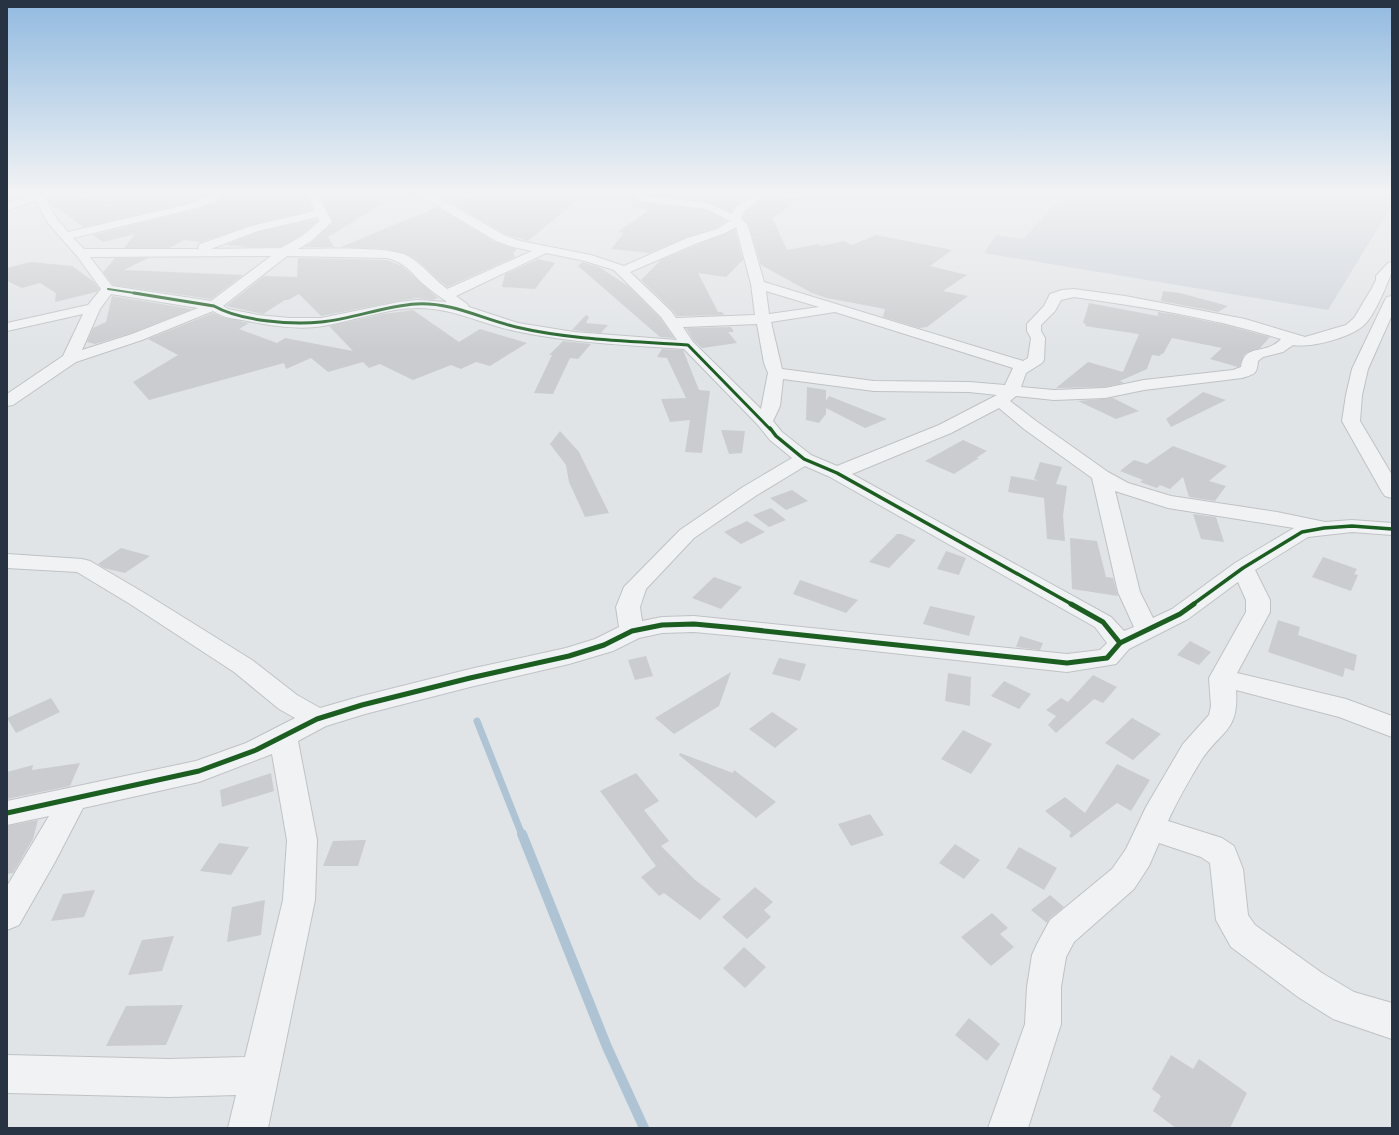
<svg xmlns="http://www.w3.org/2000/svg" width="1399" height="1135" font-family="Arial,sans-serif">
  <rect width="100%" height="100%" fill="#e1e4e7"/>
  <path fill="#cfd4db" d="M1068,191H1392V205L1328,310L984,253L996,235L1023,239Z"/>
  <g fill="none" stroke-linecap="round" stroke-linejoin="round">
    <path stroke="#aec3d4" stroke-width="7" d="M477,721L522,835"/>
    <path stroke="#aec3d4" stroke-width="10" d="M522,834L607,1047L644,1128"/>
  </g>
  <path fill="#cacccf" d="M60,191H73L74,197L111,201L141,191H217L193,202L83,227L58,208L55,209L52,206L47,199L59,194Z
    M228,191L288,194L292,192H305L313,210L251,225L201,242L184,240L169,248H124L135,234L103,242L93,235L201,208L216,202Z
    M320,191H340L397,195L328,237L334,247H304L311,243L333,222L318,192Z
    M494,191H520L583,195L528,241L505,234L450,202L463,197L480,200Z
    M633,191H744L801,199L772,218L787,250L818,244L821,246L844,241L852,245L876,235L952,250L930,266L967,275L943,291L968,296L927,327L919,328L883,317L885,309L827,298L812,293L761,265L749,226L743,218L746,211L762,199V197L757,194L736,205L731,212L708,202L640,194L636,195L634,198L640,202L706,210L727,221L716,228L687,237L650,253L611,249L624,233L618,232L649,210L632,207Z
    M437,207L495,242L517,249L513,253L515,257L447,287L419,262L408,255L386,249L341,247Z
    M317,219L318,221L301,235L281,247H249L226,245L258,232Z
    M735,229L743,260L726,277L698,273L718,312H722L724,315L677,316L672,310L641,280L661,260Z
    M115,258H148L124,270L243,275L211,299L113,285L103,272Z
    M298,258L387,260L402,266L438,298L433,300L417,298L399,301L321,316L299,294L288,300H285L263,314L226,306L264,276L297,277Z
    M538,259L555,263L535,289L502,287L505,274Z
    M31,262L72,266L94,282L99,289L96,292L55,302L56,293L40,283L22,288L7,281V268Z
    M582,262L599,267L628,286L660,318L674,338L660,337L578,266Z
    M1163,291L1180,293L1228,306L1218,312L1161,301Z
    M112,296L192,309L132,333L95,344L87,342L93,328L106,322Z
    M1089,303L1158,316V312L1178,315L1230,326L1270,337L1260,348L1248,352L1244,355L1240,366L1238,367L1210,359L1222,348L1172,338L1163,354H1161L1160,356L1152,355L1147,369L1120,381L1124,383L1105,387L1056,388L1088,362L1123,372L1139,334L1085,326L1086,324L1083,323Z
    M413,310L459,342L480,329L527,343L490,366L476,362L461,369L451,365L413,380L380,364L369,368L363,362L328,372L311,358L286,369L284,363L149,400L133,382L178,355L148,339L213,313L225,318L249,323L239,329L277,343L285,338L353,351L329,326L383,314Z
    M586,315L589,317L586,323L608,325L601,333L572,330Z
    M731,327L734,332H728L737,343L702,348L694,341L686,328Z
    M563,341L591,344L578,359L570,358L553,394L534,393L552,355H549Z
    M662,349L683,350L699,390L710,391L702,453L685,452L690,420L670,422L661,399L686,398L667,358L657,357Z
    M807,387L826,390V401L829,396L887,419L865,428L826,408V414L819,423L806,420Z
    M1203,392L1226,400L1171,427L1166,419Z
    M1113,398L1139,411L1116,419L1078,401Z
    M721,430L745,431L742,453L729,454Z
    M560,431L579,452L609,513L585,517L569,482L566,465L550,444Z
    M963,440L987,451L976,458H979L954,474L925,461Z
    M1173,446L1227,466L1209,481L1226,486L1215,501L1189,497L1183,477L1170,489L1160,485L1157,488L1140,482L1143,480L1120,471L1134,460L1147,464Z
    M1040,462L1062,467L1056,484L1067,486L1063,516L1065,541L1047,539L1044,498L1008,492L1011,476L1039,481L1034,479Z
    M792,490L808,501L786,510L770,498Z
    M771,508L786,520L769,527L753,515Z
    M1193,514L1216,517L1224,542L1201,539Z
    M747,521L765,532L741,544L724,532Z
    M897,534H901L916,540L889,568L869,562Z
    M1070,538L1097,541L1106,577L1113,578L1118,596L1072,589Z
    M121,548L150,556L125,573L104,568L98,564Z
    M946,551L966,558L959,575L937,569Z
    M1323,557L1357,569L1354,574L1358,575L1351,591L1312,577Z
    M714,577L742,587L721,609L692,598Z
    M800,580L858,600L846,613L793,594Z
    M930,606L975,616L969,636L923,624Z
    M1278,620L1300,627L1298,635L1357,655L1354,671L1345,668L1343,677L1268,652Z
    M1020,636L1043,643L1040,650L1016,647Z
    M1190,641L1211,652L1199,665L1177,655Z
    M646,656L653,676L635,680L628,660Z
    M779,658L806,664L800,681L772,674Z
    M731,672L719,706L674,734L655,718Z
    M948,673L971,677L970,706L945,701Z
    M1093,675L1117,687L1103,703L1094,699L1056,733L1048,725L1056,716L1046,710L1061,698L1068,702Z
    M1004,681L1031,694L1019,709L991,696Z
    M51,698L60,712L16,733L7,718Z
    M772,712L798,729L775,748L749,729Z
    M1132,718L1161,734L1133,760L1105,743Z
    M963,730L992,744L971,774L941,759Z
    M680,753L733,773L734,770L776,802L756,818L679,755Z
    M80,763L70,786L7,799V772L33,765L32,770Z
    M1117,764L1150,780L1131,811L1117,803L1071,838L1069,836L1071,832L1045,811L1065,797L1085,813Z
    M271,773L274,791L222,807L220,790Z
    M636,773L659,801L644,810L669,841L661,846L695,880L721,899L700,920L664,893L659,896L641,877L656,866L600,791Z
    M870,814L884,835L851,846L838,824Z
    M38,820L33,839L13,873L7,874V826Z
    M366,840L358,866H323L333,841Z
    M219,843L249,847L231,875L200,871Z
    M955,844L980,860L964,879L939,863Z
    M1019,847L1057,868L1044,890L1006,868Z
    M755,887L773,902L764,910L771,917L747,939L722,917Z
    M95,890L84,917L51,921L63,894Z
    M1050,895L1064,907L1049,919L1047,923L1031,910Z
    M265,900L261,935L227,942L232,907Z
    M992,913L1008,928L1000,934L1014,947L991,966L961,937Z
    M174,936L162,971L128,975L142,940Z
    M744,947L766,967L745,988L723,968Z
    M183,1005L166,1045L106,1046L126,1006Z
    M969,1018L1000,1044L987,1061L955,1035Z
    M1171,1055L1193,1069L1199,1059L1247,1093L1230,1128H1176L1153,1111L1161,1096L1152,1089Z"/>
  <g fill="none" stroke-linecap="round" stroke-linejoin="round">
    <defs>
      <path id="minor" d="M45,191H59L58,193L45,198L57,219L68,232L193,203C205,198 215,190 227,191L215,201L201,207L73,238L84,249H199L198,247L200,244L251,226L315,211L306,191H316L332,222L310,242L298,249C322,249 389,246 408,256C422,264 434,279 447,289L532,251L513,247L496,241L416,193L415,191H427L504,235L520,241L591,255L624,266L687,238L717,229L730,221L706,209L640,201L635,198L636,196L640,195L708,203L732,214L737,206L756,195L761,198L745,210L741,218L748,226L764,282L1023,361L1028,358L1031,338L1027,331V324L1044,306L1050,294L1062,290L1074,289L1125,296L1245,319L1305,337L1346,325L1354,318L1372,288L1376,280V276L1388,263L1392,262C1392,266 1393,271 1391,274C1386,287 1374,317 1363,326C1349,338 1311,348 1293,345L1283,352L1263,357L1258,361C1257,375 1254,374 1242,378L1144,390L1105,398L1054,400L1016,396L1010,401L1036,421L1108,472L1128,483L1171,496L1277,512L1325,522L1352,520L1392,523V535L1352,532L1308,537L1255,570L1270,600V612L1237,673L1346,699L1392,716V737L1339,717L1236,690C1239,731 1222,730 1202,759C1192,775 1176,803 1168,821L1222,838L1234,846L1243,869L1248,915L1255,925L1322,973L1354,992L1392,1003V1039L1333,1019L1298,997L1231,947L1216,920L1210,863L1201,857L1159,843L1149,866L1134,889L1074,942L1066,957L1061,987V1024L1028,1128H988L1025,1024L1027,987L1032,955L1037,944L1050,920L1112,869L1126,849L1146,807L1183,744L1209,715L1211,706L1209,678L1246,612V600L1238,582L1188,619L1129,649L1116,664L1067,672L737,636L694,632L662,633L639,638L613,651L569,664L470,687L365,714L326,726L298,741L317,840L315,900L268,1128H228L236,1095L169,1097L7,1093V1055L169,1059L245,1057L283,900L287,840L272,754L199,782L83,808L55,862L19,925L7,930V886L49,816L7,825V801L196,761L246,743L295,718L279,709L234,672L130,604L77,572L7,568V554L82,559L90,561L146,594L252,660L297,695L320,708L362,696L470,669L566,648L595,639L619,627L616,607L624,587L680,530L743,487L792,458L770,440L758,425L684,349C628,345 570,343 515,331C482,324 453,308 418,308C387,308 354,321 323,326C301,330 269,326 248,321C236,319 223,318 213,311L142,340L76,362L13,405L7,406V394L63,356L83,314L7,331V323L88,305L101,289L77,256L48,223L36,201L7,210V203ZM318,217L320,221L302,236L281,248L211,249L258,231ZM736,227L751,284L755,315L676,318L671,311L630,272L695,244L725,233ZM546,253L585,261L614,270L661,317L677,340L574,332L518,323L469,307L467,304L456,296ZM271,256L211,301L112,286L90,257ZM287,256L387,258C404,262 410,271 422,283C430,290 439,296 447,302L417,300L399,302L321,318H290L258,315L228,309L223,306ZM766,291L819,307L769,314ZM111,294L198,308L132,334L82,350L100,309ZM1074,297C1144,307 1214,318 1281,339C1279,341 1276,344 1273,345C1259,353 1244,346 1241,367L1233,370L1144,380L1105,388L1054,390L1021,387L1026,373L1042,363L1044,360L1045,338L1041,331V325L1055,311L1061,300ZM835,312L1013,368L1005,385L969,382L874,381L782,369L771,322ZM757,324L764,363L768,373L761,409L693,342L683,327ZM783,379L874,391L969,392L997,395L939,425L837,466L811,455L782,432L773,421L780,406ZM999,408L1024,429L1092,478L1118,592L1134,627L1124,631L1111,617L852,474L951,433ZM805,466L830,477L1095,627L1107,643L1100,650L1067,654L694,616L662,617L642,621L640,607L646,589L694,538L757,495ZM1115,491L1168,508L1294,528L1235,563L1172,609L1153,618L1140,592Z
        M1392,296V315L1368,369L1362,395L1360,421L1392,475V498L1385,496L1382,492L1342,421L1346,395L1352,369L1385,300L1387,297Z"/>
    </defs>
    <use href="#minor" stroke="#bfc2c5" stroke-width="2"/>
    <use href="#minor" fill="#f1f2f3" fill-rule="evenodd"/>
    <defs>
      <path id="cycleway-far3" d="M108,289L141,294"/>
      <path id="cycleway-far2" d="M134,293L214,306C240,321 291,325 321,322C353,319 384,306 416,304C452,302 482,319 516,327C571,340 632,341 688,345L770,429"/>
      <path id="cycleway-far1" d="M770,428L776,436L804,459L837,473L1073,605
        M1192,605L1243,568L1302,532L1324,528L1352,526L1392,529"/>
      <path id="cycleway" d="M1071,604L1103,622L1120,643
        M7,813L199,771L256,750L317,719L362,705L470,678L569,656L604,645L632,631L662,625L694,624L737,628L1067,663L1107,658L1120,643L1180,614L1194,604"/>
    </defs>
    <use href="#cycleway-far3" stroke="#eff3f7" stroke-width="3.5"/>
    <use href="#cycleway-far2" stroke="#eff3f7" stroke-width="5"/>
    <use href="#cycleway-far1" stroke="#eff3f7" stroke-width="6"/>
    <use href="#cycleway" stroke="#eff3f7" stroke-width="8"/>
    <use href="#cycleway-far3" stroke="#1b5e20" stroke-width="2"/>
    <use href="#cycleway-far2" stroke="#1b5e20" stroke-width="3"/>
    <use href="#cycleway-far1" stroke="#1b5e20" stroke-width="3.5"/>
    <use href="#cycleway" stroke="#1b5e20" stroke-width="5"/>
  </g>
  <linearGradient id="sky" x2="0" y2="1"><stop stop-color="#91bae0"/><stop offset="0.55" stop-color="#f2f3f4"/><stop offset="1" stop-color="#f2f3f4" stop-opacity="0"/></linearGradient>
  <rect width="1399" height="350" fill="url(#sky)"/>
  <rect width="1399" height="1135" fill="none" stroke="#273342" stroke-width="16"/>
</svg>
